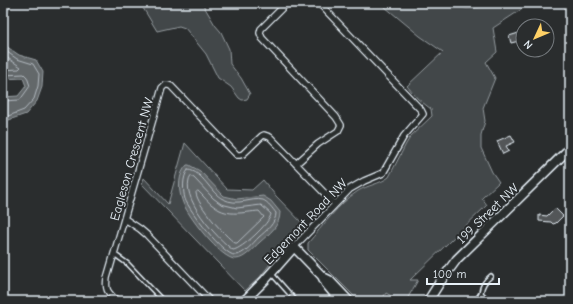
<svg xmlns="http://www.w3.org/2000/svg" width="573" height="304" font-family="'Comic Neue',sans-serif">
  <rect width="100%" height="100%" fill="#2a2d2e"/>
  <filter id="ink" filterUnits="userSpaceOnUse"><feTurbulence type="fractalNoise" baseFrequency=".025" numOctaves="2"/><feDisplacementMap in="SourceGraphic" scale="8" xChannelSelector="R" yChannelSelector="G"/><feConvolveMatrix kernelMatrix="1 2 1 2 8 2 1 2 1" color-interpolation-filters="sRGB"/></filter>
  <g filter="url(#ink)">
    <path fill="#424648" stroke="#959ca0" d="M140,3H202L215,25L221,32L229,49L230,64L241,78L250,94L247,99L242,100L239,98L231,87L218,78L206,54L185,28L179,26L157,31Z
      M384,3H526L522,9L493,28L497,52L486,62L495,78L483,108L485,121L481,135V148L492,172L499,182L482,198L487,205L410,280H418L406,301H400L386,293L381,301H359L308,250V243C323,226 338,204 358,191C368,185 380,184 389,177L406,144L411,136L432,116L431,109L418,99L407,86L443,52L420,36L385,7Z
      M185,143L227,189L252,190L263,180L276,196L305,226L280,251L260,277L245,291L142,184L144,178L168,204Z"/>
    <path fill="#63686b" stroke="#989fa3" d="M3,3H9V8L3,27Z
      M3,44L19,55L36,60L43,72L42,87L37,101L26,114L3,122V97L18,96L26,86L23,78L3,79Z
      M187,165H189L200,171L224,196L237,199L263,196L271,201L280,212C280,226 270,233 260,242C254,247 245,259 236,259C222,261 185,213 182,200C178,189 178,174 187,165Z"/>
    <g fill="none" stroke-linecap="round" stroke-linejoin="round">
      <path stroke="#b3bac0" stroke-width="1" d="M3,49L17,59L33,64L39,74L38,86L34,99L24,110L3,118
        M3,55L21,67L19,69L3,70
        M3,75L24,74L27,77L30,86L20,100L3,101
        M188,170C203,171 210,193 223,199C238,207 251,197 263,200C268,202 273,209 276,213C276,223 266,231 259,237C253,243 244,255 235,255C224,256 189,210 185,199C183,191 182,177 188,170Z
        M191,176L194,178L213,198L221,204L237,208L261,205L271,214C270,223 242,249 233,250C218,239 177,196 191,176Z
        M198,191C204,196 208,203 215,207C228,217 244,212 259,211L264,217L237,243H235C225,236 197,205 196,193Z"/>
      <path stroke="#989fa3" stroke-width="1.5" d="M453,3C468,13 476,5 491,5C503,4 500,8 513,3"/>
    </g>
    <path fill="#535759" stroke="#e8f1f8" d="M522,32L523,40L511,43L509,36Z
      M511,135L515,142L506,146L509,151L503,154L497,141Z
      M555,208L563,216L556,223L553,224L551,222L539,221V215L547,216Z"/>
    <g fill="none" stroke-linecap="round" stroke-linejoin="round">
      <defs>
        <path id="lane" d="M114,254L128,264L163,301
          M272,274L296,301
          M481,293C482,285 485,281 491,276
          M476,301L481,293L489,301"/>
        <path id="street" d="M287,3L261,29L260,33L262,38L336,117L341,125L338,131L318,144L296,164
          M125,219L140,229L147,235L210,301
          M294,247L350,189L364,181L383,173L404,136L423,114L421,110L319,3
          M117,301C108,292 105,291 107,278L162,88L165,85H168L171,86L237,155H240L243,154L262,136L264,135L270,137L335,204"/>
        <path id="secondary" d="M325,278L329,280L349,301
          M244,301L265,280L294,247L322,276L326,284L340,301
          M428,301L440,282L457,259L570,148"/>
      </defs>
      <use href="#lane" stroke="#e8f1f8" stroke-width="6"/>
      <use href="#street" stroke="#e8f1f8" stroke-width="8"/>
      <use href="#secondary" stroke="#e8f1f8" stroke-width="11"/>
      <use href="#lane" stroke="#2a2d2e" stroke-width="3"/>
      <use href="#street" stroke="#2a2d2e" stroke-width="5.5"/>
      <use href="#secondary" stroke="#2a2d2e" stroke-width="8"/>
    </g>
  </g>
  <g text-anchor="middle" stroke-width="4" stroke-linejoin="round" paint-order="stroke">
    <g font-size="13" fill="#e8f1f8" stroke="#2a2d2e">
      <text transform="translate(131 159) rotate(-74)" y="5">Eagleson Crescent NW</text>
      <text transform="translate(487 213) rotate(-44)" y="5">199 Street NW</text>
      <text transform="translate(305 221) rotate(-46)" y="5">Edgemont Road NW</text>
    </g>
  </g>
  <rect width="573" height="304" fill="none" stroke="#2a2d2e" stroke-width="16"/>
  <rect x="8" y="8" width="557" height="288" fill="none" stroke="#e8f1f8" stroke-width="1.5" filter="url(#ink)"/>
  <g transform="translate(535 38) rotate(226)"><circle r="19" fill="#2a2d2e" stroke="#767b7f"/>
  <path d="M0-3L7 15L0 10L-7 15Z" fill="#ffd166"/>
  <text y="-6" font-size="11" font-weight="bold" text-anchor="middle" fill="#e8f1f8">N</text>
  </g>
  <path d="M427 278v6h72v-6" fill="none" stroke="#e8f1f8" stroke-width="2"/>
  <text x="433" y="278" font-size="12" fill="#e8f1f8" stroke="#2a2d2e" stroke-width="3" paint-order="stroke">100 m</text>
</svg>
